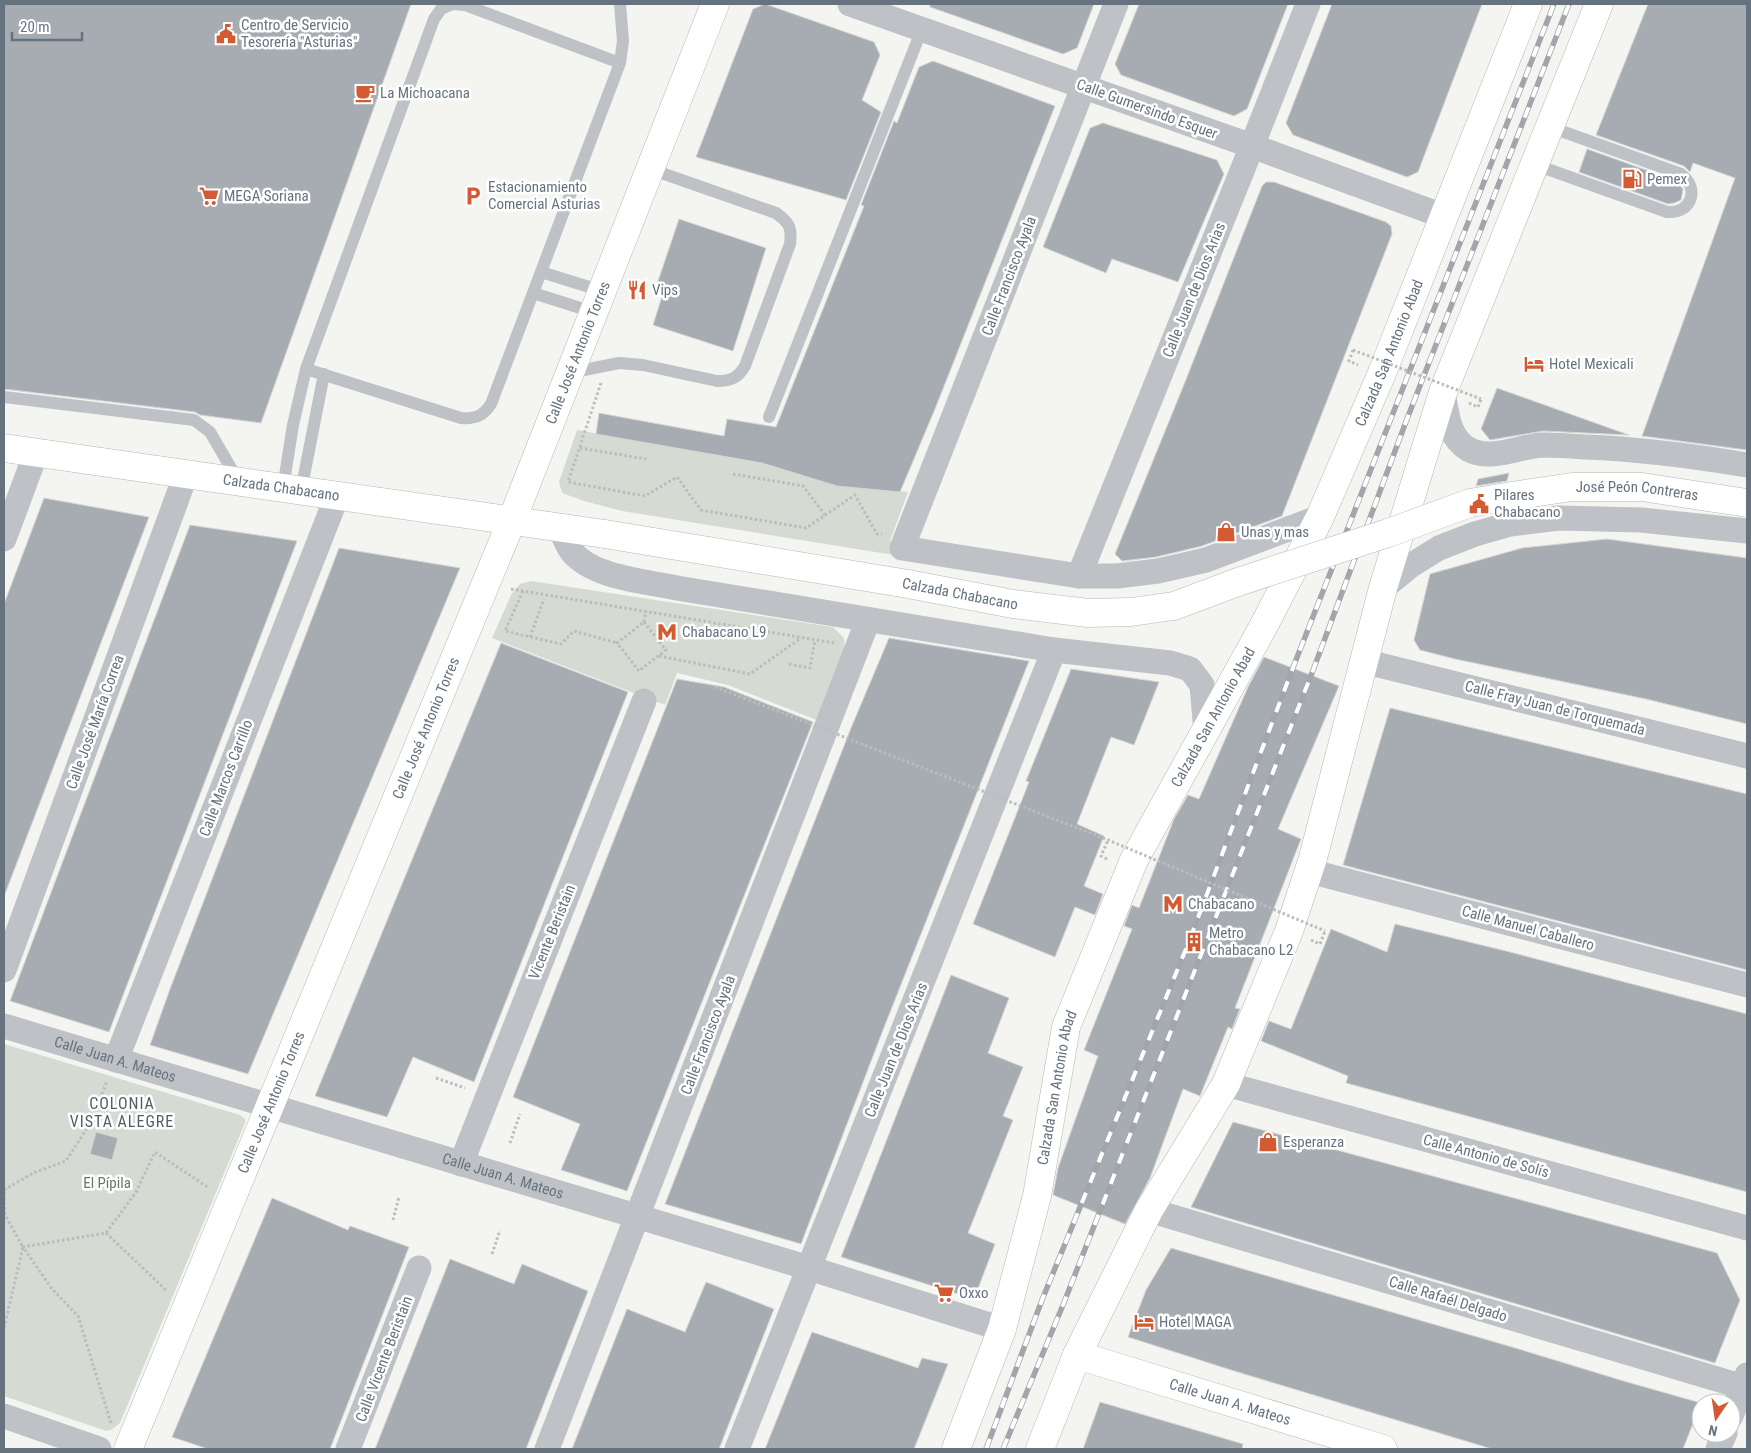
<svg xmlns="http://www.w3.org/2000/svg" width="1751" height="1453" font-family="'Roboto Condensed',sans-serif">
  <rect width="100%" height="100%" fill="#f4f4f1"/>
  <path fill="#d5dbd2" d="M577,430L762,463L838,486L908,492L890,541L900,556L622,511L584,501L562,493L559,482Z
    M531,581L833,627L844,638L845,656L819,721L728,685L677,673L665,705L492,638L512,593L520,584Z
    M4,1044L240,1115L245,1119V1123L120,1423L111,1430L106,1431L4,1396Z"/>
  <path fill="#a6acb1" stroke="#d5d6d4" d="M4,4H411L261,423L200,415L195,412L4,389Z
    M765,4L874,42L880,55L862,100L881,112L846,200L696,157L753,9Z
    M930,4H1094L1077,48L1063,54L930,7Z
    M1139,4H1288L1247,109L1234,116L1121,75L1115,64Z
    M1332,4H1482L1418,172L1407,177L1293,135L1286,123Z
    M1648,4H1747V450L1642,436L1735,178L1693,163L1690,172L1684,166L1596,135Z
    M933,61L1055,106L935,409L900,492L837,486L762,463L596,434L599,413L724,436L727,419L776,427L864,206L861,205L894,121L897,123L919,67Z
    M1103,123L1217,160L1224,174L1178,282L1112,259L1106,273L1043,247L1090,128Z
    M1587,149L1677,181L1683,189L1681,200L1674,203L1668,204L1579,172Z
    M1266,182H1274L1386,222L1391,226L1392,234L1282,516L1202,546L1156,557L1122,561L1115,554L1185,382L1262,186Z
    M679,219L766,248L733,351L653,325L664,290L656,287Z
    M1497,388L1629,435L1543,431L1490,440L1481,429Z
    M1509,473L1507,481L1476,486L1478,479Z
    M44,498L149,517L5,894H4V604Z
    M190,525L297,541L109,1032L10,1001Z
    M1607,539L1747,558V724L1646,699L1455,659L1420,650L1414,640L1430,574L1522,548Z
    M339,548L460,568L248,1074L150,1045L170,989Z
    M889,638L1029,661L883,1030L801,1244L665,1204L851,728Z
    M501,643L628,692L474,1082L413,1057L387,1117L315,1096Z
    M1264,657L1339,686L1278,829L1301,839L1235,1008L1240,1009L1232,1029L1228,1027L1200,1096L1183,1089L1150,1178L1125,1224L1053,1195L1058,1168L1098,1056L1084,1050L1132,929L1124,926L1132,905L1139,908L1174,819L1188,795L1199,799L1248,687Z
    M1071,669L1159,682L1134,745L1111,737L1077,824L1104,836L1084,886L1103,894L1095,915L1075,907L1055,957L973,924L1029,782L1026,781Z
    M677,679L724,687L813,722L627,1191L561,1170L580,1124L513,1097Z
    M1390,708L1747,794V970L1343,865Z
    M1395,924L1506,951L1747,1014V1192L1346,1083L1348,1076L1261,1041L1269,1021L1291,1029L1331,929L1387,952Z
    M951,975L1009,998L988,1053L1023,1067L1003,1116L1013,1120L968,1233L995,1244L974,1299L841,1257Z
    M1233,1122L1717,1253L1740,1300L1715,1363L1191,1207Z
    M96,1132L118,1138L112,1160L90,1154Z
    M272,1198L348,1230L350,1226L409,1247L330,1449H208L172,1437Z
    M1171,1248L1512,1347L1627,1382L1701,1403L1683,1449H1492L1231,1370L1128,1337L1146,1290Z
    M450,1259L514,1284L522,1264L588,1291L526,1449H375Z
    M706,1282L774,1309L719,1449H572L627,1309L685,1332Z
    M812,1332L918,1368L922,1358L948,1364L914,1449H765Z
    M1100,1402L1243,1444L1242,1449H1083Z"/>
  <g fill="none" stroke-linecap="round" stroke-linejoin="round">
    <defs>
      <g id="secondary">
        <path id="s2" d="M1077,1355L1383,1449"/>
        <path id="s3" d="M128,1449L512,520L715,4"/>
      </g>
      <g id="primary">
        <path id="s4" d="M4,448L605,534"/>
      </g>
      <g id="highway">
        <path id="s5" d="M956,1449L1002,1329L1037,1196L1066,1027L1134,860L1262,629L1320,517L1382,373L1528,4"/>
        <path d="M1040,1449L1077,1355L1149,1210L1226,1084L1289,931L1313,858L1383,588L1443,392L1599,4"/>
      </g>
    </defs>
    <use href="#secondary" stroke="#b3b7bb" stroke-width="29"/>
    <use href="#primary" stroke="#b4b7ba" stroke-width="29"/>
    <use href="#highway" stroke="#b3b6b9" stroke-width="29"/>
    <path stroke="#babcbe" stroke-width="3" stroke-dasharray="2.5 2.5" stroke-linecap="butt" d="M1353,350L1349,361L1358,365
      M601,383L568,482L645,496L677,477L701,510L806,528L855,495L877,534H882
      M1469,403L1478,407L1481,399
      M580,448L646,459
      M733,474L803,486L825,515
      M511,589L835,643
      M523,591L505,631L561,644L574,631L617,643
      M644,622L666,650L639,671L617,643Z
      M644,622L646,611
      M530,637L544,599
      M659,656L750,674L801,638
      M789,664L810,668L815,640
      M715,687L744,698
      M1107,859L1101,856L1108,840
      M1311,940L1320,944L1325,931
      M436,1078L465,1088
      M510,1143L520,1114
      M4,1190L33,1173L66,1161L91,1122L107,1081
      M393,1220L399,1197
      M106,1233L167,1291
      M492,1254L500,1230
      M4,1328L23,1247L5,1215L4,1190
      M111,1423L78,1316L52,1289L23,1247L106,1233L136,1192L155,1152L209,1188"/>
    <path stroke="#bec1c5" stroke-width="12" d="M620,4L623,41L620,63
      M1536,165L1667,212C1692,214 1700,188 1681,174L1550,127
      M541,272L602,291
      M533,293L593,312
      M306,369L461,418C476,419 483,416 491,404L620,63L465,5L453,4
      M569,373L619,363L643,365L717,381C731,381 738,378 745,366L790,244C792,228 790,223 776,213L650,169
      M4,397L194,420L210,432L238,480
      M769,417L922,29
      M283,488L293,425L306,369L434,19L441,9L452,4
      M301,491L324,374"/>
    <g stroke="#bec1c5" stroke-width="25">
      <path d="M850,4L1252,146L1443,216"/>
      <path d="M1116,4L902,548L1079,576H1117L1158,571L1206,560L1320,517"/>
      <path d="M1443,392C1447,414 1448,437 1468,449C1491,462 1519,446 1543,445C1557,445 1571,446 1585,447C1640,449 1693,456 1747,465"/>
      <path d="M560,527C563,535 567,545 572,552C594,578 645,581 677,588L1054,650L1170,663L1190,669L1202,685L1206,732"/>
      <path d="M4,539L36,453"/>
      <path d="M1079,576L1252,146L1308,4"/>
      <path d="M1383,588L1410,566L1439,548L1475,534L1510,524L1559,518L1641,520L1747,531"/>
      <path d="M1363,661L1747,756"/>
      <path d="M1309,871L1747,985"/>
      <path d="M4,970L186,474"/>
      <path id="s1" d="M4,1026L809,1268L1002,1329"/>
      <path d="M116,1060L337,496"/>
      <path d="M1226,1084L1747,1228"/>
      <path d="M461,1164L644,701"/>
      <path d="M1149,1210L1747,1388"/>
      <path d="M4,1416L99,1449"/>
      <path d="M1731,1416L1747,1375"/>
      <path d="M348,1449L419,1268"/>
      <path d="M547,1449L868,620"/>
      <path d="M737,1449L1054,650"/>
      <path d="M1718,1449L1725,1433"/>
    </g>
    <use href="#secondary" stroke="#fff" stroke-width="28"/>
    <use href="#primary" stroke="#fff" stroke-width="28"/>
    <use href="#highway" stroke="#fff" stroke-width="28"/>
    <defs>
      <path id="rail" d="M986,1449L1042,1300L1188,944L1294,665L1554,4
        M1003,1449L1063,1305L1312,673L1407,419L1569,4"/>
    </defs>
    <use href="#rail" stroke="#a2a6ab" stroke-width="5.5"/>
    <use href="#rail" stroke="#fff" stroke-width="4" stroke-dasharray="11" stroke-linecap="butt"/>
    <defs>
      <g id="primary-bridge">
        <path id="s6" d="M605,534L908,584L1013,604L1088,613L1131,612L1174,606L1238,582L1388,533L1470,503L1512,496L1572,487H1642L1747,503"/>
      </g>
    </defs>
    <use href="#primary-bridge" stroke="#b4b7ba" stroke-width="29" stroke-linecap="butt"/>
    <path stroke="#babcbe" stroke-width="3" stroke-dasharray="2.5 2.5" stroke-linecap="butt" d="M1353,350L1481,399
      M744,698L1108,840L1325,931"/>
    <use href="#primary-bridge" stroke="#fff" stroke-width="28"/>
  </g>
  <defs>
    <symbol id="civic-bare" viewBox="-9 -9 18 18"><path d="M-.6-6.5H3V-4.5H.6V-3L4-1V1h2V6H-6V1h2V-1L-.6-3ZM-1.2 2.5V6h2.4V2.5Z" fill="#d25b33" stroke="#fff" stroke-width="2.5" paint-order="stroke"/></symbol>
    <symbol id="cafe-bare" viewBox="-9 -9 18 18"><path d="M-5.5-4.5H6V0H3Q3 3.5 0 3.5H-2.5Q-5.5 3.5-5.5 0ZM3-3.2v2h1.7v-2ZM-6 4.5H4V6H-6Z" fill="#d25b33" stroke="#fff" stroke-width="2.5" paint-order="stroke"/></symbol>
    <symbol id="fuel-bare" viewBox="-9 -9 18 18"><path d="M-5.5-6h7V0h2V4h1.3V-2.5L3-4.5l.8-.8L6-3V5H2.5V1h-1V6h-7ZM-4.2-4.7v3.2H.2V-4.7Z" fill="#d25b33" stroke="#fff" stroke-width="2.5" paint-order="stroke"/></symbol>
    <symbol id="supermarket-bare" viewBox="-9 -9 18 18"><path d="M-6-5.5h2.5l.6 2H6L4.5 2H-2.5L-4.4-4H-6ZM-1.5 3.2a1.3 1.3 0 1 0 .1 0ZM3 3.2a1.3 1.3 0 1 0 .1 0Z" fill="#d25b33" stroke="#fff" stroke-width="2.5" paint-order="stroke"/></symbol>
    <symbol id="parking-bare" viewBox="-9 -9 18 18"><path d="M-3.5-5.5H1a3.5 3.5 0 0 1 0 7H-1V5.5H-3.5ZM-1-3.4V-.6H.8a1.4 1.4 0 0 0 0-2.8Z" fill="#d25b33" stroke="#fff" stroke-width="2.5" paint-order="stroke"/></symbol>
    <symbol id="restaurant-bare" viewBox="-9 -9 18 18"><path d="M-5-6h1v4h1v-4h1v4h1v-4h1v5L-1.5 .5V6h-2V.5L-5-1ZM5-6V6H3V1.5H1.5Q1.5-4 5-6Z" fill="#d25b33" stroke="#fff" stroke-width="2.5" paint-order="stroke"/></symbol>
    <symbol id="hotel-bare" viewBox="-9 -9 18 18"><path d="M-6-4.5h1.5V1H6V5H4.5V3h-9V5H-6ZM-4 0a1.8 1.8 0 1 1 3.6 0ZM.5 0V-2.5h3Q6-2.5 6 0Z" fill="#d25b33" stroke="#fff" stroke-width="2.5" paint-order="stroke"/></symbol>
    <symbol id="shop-bare" viewBox="-9 -9 18 18"><path d="M-5-2.5h2.3a2.7 3.5 0 0 1 5.4 0H5L5.5 6h-11ZM-1.5-2.5h3a1.5 2.3 0 0 0-3 0Z" fill="#d25b33" stroke="#fff" stroke-width="2.5" paint-order="stroke"/></symbol>
    <symbol id="metro-bare" viewBox="-9 -9 18 18"><path d="M-5.5 5V-5H-3L0 0L3-5H5.5V5H3V-.5L0 4L-3-.5V5Z" fill="#d25b33" stroke="#fff" stroke-width="2.5" paint-order="stroke"/></symbol>
    <symbol id="building-bare" viewBox="-9 -9 18 18"><path d="M-4-6H4V6H1V3H-1V6H-4ZM-2.5-4.3h1.7v1.8h-1.7ZM.8-4.3h1.7v1.8H.8ZM-2.5-1h1.7V.8h-1.7ZM.8-1h1.7V.8H.8Z" fill="#d25b33" stroke="#fff" stroke-width="2.5" paint-order="stroke"/></symbol>
  </defs>
  <g fill-rule="evenodd">
    <use href="#civic-bare" x="212" y="20" width="28" height="28"/>
    <use href="#cafe-bare" x="351" y="79" width="28" height="28"/>
    <use href="#fuel-bare" x="1618" y="165" width="28" height="28"/>
    <use href="#supermarket-bare" x="195" y="182" width="28" height="28"/>
    <use href="#parking-bare" x="459" y="182" width="28" height="28"/>
    <use href="#restaurant-bare" x="623" y="276" width="28" height="28"/>
    <use href="#hotel-bare" x="1520" y="350" width="28" height="28"/>
    <use href="#civic-bare" x="1465" y="490" width="28" height="28"/>
    <use href="#shop-bare" x="1212" y="518" width="28" height="28"/>
    <use href="#metro-bare" x="653" y="618" width="28" height="28"/>
    <use href="#metro-bare" x="1159" y="890" width="28" height="28"/>
    <use href="#building-bare" x="1180" y="928" width="28" height="28"/>
    <use href="#shop-bare" x="1254" y="1128" width="28" height="28"/>
    <use href="#supermarket-bare" x="930" y="1279" width="28" height="28"/>
    <use href="#hotel-bare" x="1130" y="1308" width="28" height="28"/>
  </g>
  <g text-anchor="middle" stroke-width="5" stroke-linejoin="round" paint-order="stroke">
    <g font-size="15" fill="#66737f" stroke="#fff" text-anchor="start">
      <text x="241" y="30">Centro de Servicio<tspan x="241" dy="17">Tesorería "Asturias"</tspan></text>
      <text x="380" y="98">La Michoacana</text>
      <text x="1647" y="184">Pemex</text>
      <text x="488" y="192">Estacionamiento<tspan x="488" dy="17">Comercial Asturias</tspan></text>
      <text x="224" y="201">MEGA Soriana</text>
      <text x="652" y="295">Vips</text>
      <text x="1549" y="369">Hotel Mexicali</text>
      <text x="1494" y="500">Pilares<tspan x="1494" dy="17">Chabacano</tspan></text>
      <text x="1241" y="537">Unas y mas</text>
      <text x="682" y="637">Chabacano L9</text>
      <text x="1188" y="909">Chabacano</text>
      <text x="1209" y="938">Metro<tspan x="1209" dy="17">Chabacano L2</tspan></text>
      <text x="1283" y="1147">Esperanza</text>
      <text x="959" y="1298">Oxxo</text>
      <text x="1159" y="1327">Hotel MAGA</text>
    </g>
    <g font-size="15" fill="#66737f" stroke="#fff">
      <text transform="translate(1147 109) rotate(20)" y="5">Calle Gumersindo Esquer</text>
      <text transform="translate(1009 276) rotate(-69)" y="5">Calle Francisco Ayala</text>
      <text transform="translate(1194 290) rotate(-68)" y="5">Calle Juan de Dios Arias</text>
      <text dy="5" stroke="none"><textPath href="#s3" startOffset="1185">Calle José Antonio Torres</textPath></text>
      <text dy="5" stroke="none"><textPath href="#s5" startOffset="1186">Calzada San Antonio Abad</textPath></text>
      <text dy="5" stroke="none"><textPath href="#s4" startOffset="280">Calzada Chabacano</textPath></text>
      <text dy="5" stroke="none"><textPath href="#s6" startOffset="1058">José Peón Contreras</textPath></text>
      <text dy="5" stroke="none"><textPath href="#s6" startOffset="360">Calzada Chabacano</textPath></text>
      <text transform="translate(1555 708) rotate(14)" y="5">Calle Fray Juan de Torquemada</text>
      <text dy="5" stroke="none"><textPath href="#s5" startOffset="781">Calzada San Antonio Abad</textPath></text>
      <text transform="translate(95 722) rotate(-70)" y="5">Calle José María Correa</text>
      <text dy="5" stroke="none"><textPath href="#s3" startOffset="780">Calle José Antonio Torres</textPath></text>
      <text transform="translate(226 778) rotate(-69)" y="5">Calle Marcos Carrillo</text>
      <text transform="translate(1528 928) rotate(15)" y="5">Calle Manuel Caballero</text>
      <text transform="translate(552 932) rotate(-68)" y="5">Vicente Beristain</text>
      <text transform="translate(708 1035) rotate(-69)" y="5">Calle Francisco Ayala</text>
      <text transform="translate(896 1050) rotate(-68)" y="5">Calle Juan de Dios Arias</text>
      <text dy="5" stroke="none"><textPath href="#s1" startOffset="116">Calle Juan A. Mateos</textPath></text>
      <text dy="5" stroke="none"><textPath href="#s5" startOffset="376">Calzada San Antonio Abad</textPath></text>
      <text dy="5" stroke="none"><textPath href="#s3" startOffset="375">Calle José Antonio Torres</textPath></text>
      <text transform="translate(1486 1156) rotate(15)" y="5">Calle Antonio de Solís</text>
      <text dy="5" stroke="none"><textPath href="#s1" startOffset="521">Calle Juan A. Mateos</textPath></text>
      <text transform="translate(1448 1299) rotate(17)" y="5">Calle Rafaél Delgado</text>
      <text transform="translate(384 1359) rotate(-69)" y="5">Calle Vicente Beristain</text>
      <text dy="5" stroke="none"><textPath href="#s2" startOffset="160">Calle Juan A. Mateos</textPath></text>
    </g>
    <g font-size="15" fill="#687764" stroke="#fff">
      <text x="107" y="1188">El Pípila</text>
    </g>
    <g font-size="16" letter-spacing="1" fill="#535d65" stroke="#fff">
      <text x="122" y="1109">COLONIA<tspan x="122" dy="18">VISTA ALEGRE</tspan></text>
    </g>
  </g>
  <rect width="1751" height="1453" fill="none" stroke="#66737f" stroke-width="10"/>
  <g transform="translate(1716 1418) rotate(193)"><circle r="24" fill="#ffffff" stroke="#c2c7cc"/>
  <path d="M0-4L9 19L0 12L-9 19Z" fill="#d25b33"/>
  <text y="-8" font-size="14" font-weight="bold" text-anchor="middle" fill="#66737f">N</text>
  </g>
  <path d="M12 32v8h70v-8" fill="none" stroke="#66737f" stroke-width="2.5"/>
  <text x="20" y="32" font-size="15" fill="#66737f" stroke="#ffffff" stroke-width="4" paint-order="stroke">20 m</text>
</svg>
